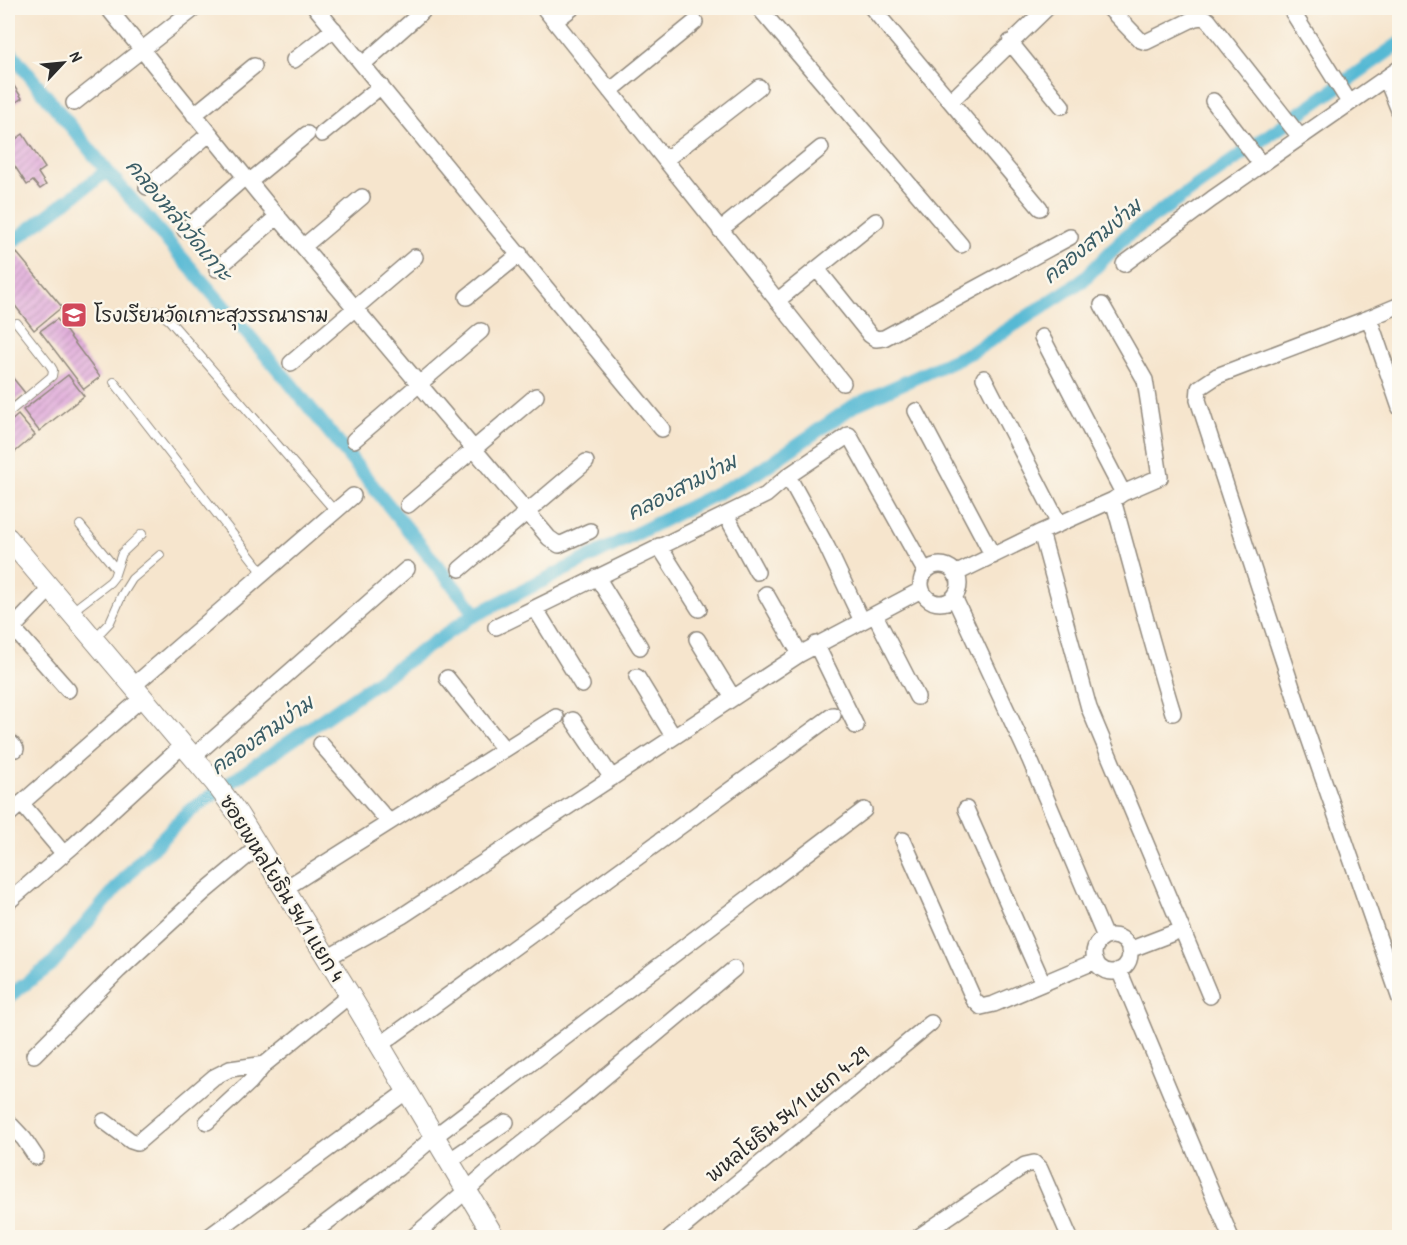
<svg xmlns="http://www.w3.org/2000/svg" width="1407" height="1245" font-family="'Patrick Hand','Playpen Sans Thai',sans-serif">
  <defs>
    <pattern id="building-hatch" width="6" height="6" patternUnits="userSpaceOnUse" patternTransform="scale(1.5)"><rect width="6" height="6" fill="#dea4d9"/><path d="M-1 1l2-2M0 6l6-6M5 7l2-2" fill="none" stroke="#b486b0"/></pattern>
  </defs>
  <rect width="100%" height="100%" fill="#fbf7ec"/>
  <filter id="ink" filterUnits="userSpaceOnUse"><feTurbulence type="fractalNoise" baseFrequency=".0167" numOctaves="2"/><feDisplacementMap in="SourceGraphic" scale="12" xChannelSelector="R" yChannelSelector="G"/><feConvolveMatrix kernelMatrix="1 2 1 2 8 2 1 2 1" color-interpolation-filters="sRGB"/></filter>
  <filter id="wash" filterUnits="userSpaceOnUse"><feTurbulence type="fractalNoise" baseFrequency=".008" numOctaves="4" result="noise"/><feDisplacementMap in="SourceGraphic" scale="24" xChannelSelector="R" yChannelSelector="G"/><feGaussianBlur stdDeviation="1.35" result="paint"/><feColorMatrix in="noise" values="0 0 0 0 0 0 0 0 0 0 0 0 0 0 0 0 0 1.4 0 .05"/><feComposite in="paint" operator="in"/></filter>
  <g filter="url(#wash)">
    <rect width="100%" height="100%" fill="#f6e5cd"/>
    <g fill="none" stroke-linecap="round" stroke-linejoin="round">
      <path stroke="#56b9d4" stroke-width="14" d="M8,49L107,171L289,382L476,614
        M8,245L107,171
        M8,997L51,965L137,864L188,812L469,618L755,474L855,405L974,351L1082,281L1126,236L1400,43"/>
    </g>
    <g id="blocks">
      <path fill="url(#building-hatch)" d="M8,77L22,98L8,108Z
        M11,131L16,139L23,134L45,168L38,173L46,185L40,189L33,181L27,185L8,156V133Z
        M17,253L62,307L34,330L9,298L14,294L8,286V261Z
        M57,319L100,377L84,389L40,331Z
        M8,372L25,393L8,407Z
        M68,375L84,396L39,431L23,410Z
        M18,415L35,435L8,458V424Z"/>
    </g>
  </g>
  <g filter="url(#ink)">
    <use href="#blocks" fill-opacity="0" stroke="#90887c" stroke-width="1.5"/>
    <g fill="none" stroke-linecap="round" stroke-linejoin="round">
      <defs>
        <path id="service" d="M148,313L157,311L169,320L335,511
          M114,382L263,573
          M8,413L52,376L53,370L50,365L17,323
          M80,525L116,569
          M71,612L110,582L114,577L122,553L142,534
          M94,639L110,622L122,595L132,579L160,555"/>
        <path id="minor" d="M108,8L268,205L549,538L559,545L590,531
          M316,8L662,429
          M544,8L843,383
          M759,8L961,245
          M872,8L1040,208
          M1109,8L1140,40L1146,42L1195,18L1202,17L1208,20L1300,137
          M1290,8L1349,102
          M555,21L572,8
          M1010,42L1062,106
          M294,60L334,29
          M363,64L423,11
          M1386,78L1400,113
          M610,91L695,22
          M951,101L1047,8
          M1213,101L1261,164
          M74,103L195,8
          M194,115L254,66
          M322,134L381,86
          M665,160L759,87
          M249,182L307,134
          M147,187L209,134
          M185,230L245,177
          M720,230L821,148
          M304,246L362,197
          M1124,264L1212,199L1400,68
          M217,269L278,216
          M817,269L870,335L876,339L884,338L1070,237
          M467,297L520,254
          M777,301L876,221
          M1400,305L1369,318L1217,376L1199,388L1198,400L1303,721L1400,999
          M1369,318L1400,408
          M1042,337L1123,493
          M291,363L415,257
          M984,378L1059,524
          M916,411L993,556
          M354,440L481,331
          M788,476L849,435L925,571
          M1113,500C1133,571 1151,642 1173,713
          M408,505L536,396
          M726,515L757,572
          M1041,532L1089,708L1210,996
          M659,546L699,609
          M921 584a19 19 0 1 1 38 0a19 19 0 1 1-38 0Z
          M460,569L586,462
          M955,574L1041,532L1113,500L1123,493L1160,477L1145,380L1102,305
          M597,577L640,647
          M766,594L800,654
          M954,597L1030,760L1105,937
          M535,608L582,685
          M875,615L917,697
          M496,627L766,495L788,476L827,547L862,621
          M13,628L68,690
          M8,633L51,588
          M697,639L733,698
          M816,644L856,726
          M637,677L673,736
          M447,678L504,749
          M132,687L353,496
          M573,720L612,778
          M8,740L16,749
          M321,744L389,822
          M193,757L407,569
          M21,803L64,854
          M966,809L1043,983
          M8,815L142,698
          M903,840L974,1000L981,1007L994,1004L1096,961
          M284,889L556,717
          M8,902L73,846L183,745
          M1094 954a18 18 0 1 1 36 0a18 18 0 1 1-36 0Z
          M1129,950L1181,930
          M327,958L402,916L800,654L921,590
          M1119,970L1231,1238
          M380,1045L833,715
          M34,1055L119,970L204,892L258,847
          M104,1121L131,1141L137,1143L214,1077L230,1069L265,1064
          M8,1122L24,1139L36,1157
          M207,1122L250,1082L265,1064L350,995
          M449,1161L506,1122
          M207,1238L407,1091
          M306,1238L398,1168L434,1137L864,810
          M412,1238L492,1168L569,1107L734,969
          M670,1238L931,1023
          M917,1238L1025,1165L1034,1163L1040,1169L1070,1238"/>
        <path id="tertiary" d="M8,538L215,783L238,814L350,995L495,1238"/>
      </defs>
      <use href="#service" stroke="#90887c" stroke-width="10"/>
      <use href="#minor" stroke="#90887c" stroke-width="18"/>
      <use href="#tertiary" stroke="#90887c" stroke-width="22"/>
      <use href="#service" stroke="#fff" stroke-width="8"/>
      <use href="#minor" stroke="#fff" stroke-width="15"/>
      <use href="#tertiary" stroke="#fff" stroke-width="20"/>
    </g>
  </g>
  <defs>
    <symbol id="school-square" viewBox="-11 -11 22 22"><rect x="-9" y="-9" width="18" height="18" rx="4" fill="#d1495b" stroke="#fbf7ec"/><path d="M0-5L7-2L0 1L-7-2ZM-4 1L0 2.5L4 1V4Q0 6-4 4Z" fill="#fff"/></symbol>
  </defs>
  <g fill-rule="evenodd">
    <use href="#school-square" x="59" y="300" width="30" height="30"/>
  </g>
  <g text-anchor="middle" stroke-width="5" stroke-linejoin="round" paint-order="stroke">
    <g font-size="20" fill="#2b2b2b" stroke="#fbf7ec" text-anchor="start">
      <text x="94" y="322">โรงเรียนวัดเกาะสุวรรณาราม</text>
    </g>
    <g font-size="20" fill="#2b2b2b" stroke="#fbf7ec">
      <text transform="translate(282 888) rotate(58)" y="7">ซอยพหลโยธิน 54/1 แยก 4</text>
      <text transform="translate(787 1114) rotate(-39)" y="7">พหลโยธิน 54/1 แยก 4-29</text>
    </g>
    <g font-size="21" font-style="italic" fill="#3a5d66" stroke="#fbf7ec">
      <text transform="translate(179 220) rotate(50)" y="7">คลองหลังวัดเกาะ</text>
      <text transform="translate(1092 241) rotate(-39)" y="7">คลองสามง่าม</text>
      <text transform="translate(682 487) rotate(-27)" y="7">คลองสามง่าม</text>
      <text transform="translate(262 735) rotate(-35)" y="7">คลองสามง่าม</text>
    </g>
  </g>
  <rect width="1407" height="1245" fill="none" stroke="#fbf7ec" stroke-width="30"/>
  <g transform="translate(63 63) rotate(64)" stroke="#fbf7ec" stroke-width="4.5" paint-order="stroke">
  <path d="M0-4.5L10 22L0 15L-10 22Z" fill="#2b2b2b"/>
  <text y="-9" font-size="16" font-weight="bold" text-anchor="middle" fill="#2b2b2b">N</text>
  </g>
</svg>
